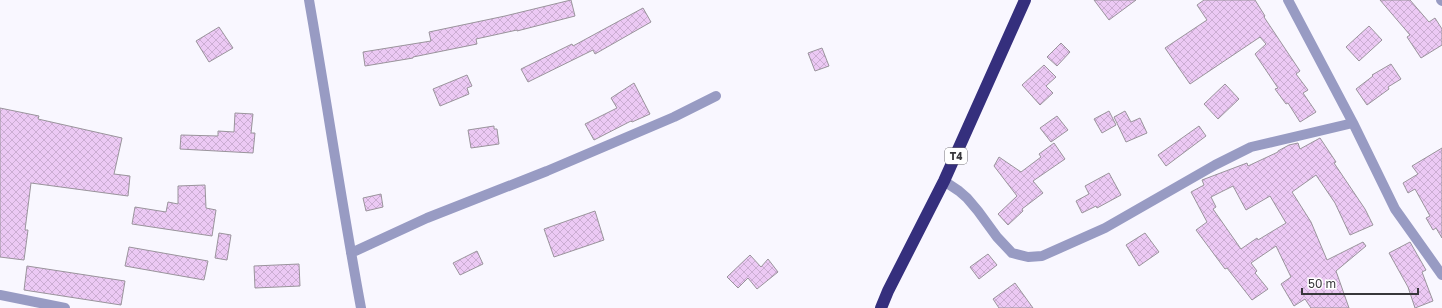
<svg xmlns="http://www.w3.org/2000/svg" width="1442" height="308" font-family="'Golos Text',sans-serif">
  <defs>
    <pattern id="building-cross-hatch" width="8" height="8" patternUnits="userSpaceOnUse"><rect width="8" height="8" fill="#ecc9f4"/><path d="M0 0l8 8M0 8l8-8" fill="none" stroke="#cbadd2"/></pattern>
  </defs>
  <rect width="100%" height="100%" fill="#f9f7ff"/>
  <path fill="url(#building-cross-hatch)" stroke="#9a949c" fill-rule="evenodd" d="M571,0L575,16L517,31V30L476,39L477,44L413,57V58L365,66L363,52L431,41L429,32L505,16Z
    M1094,0H1136L1109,20Z
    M1204,0H1255L1265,16L1264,17L1300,71L1296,74L1308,90L1303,93L1316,112L1300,122L1288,103L1286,104L1275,89L1278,88L1255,54L1266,44L1260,37L1190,84L1165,48L1207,20L1197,5Z
    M1380,0H1410L1429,22L1435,18L1442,29V45L1421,58L1407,37L1410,35Z
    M643,8L651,22L595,54L593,50L528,82L521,69L572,44L573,46Z
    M1369,26L1382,40L1359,61L1346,47Z
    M219,27L233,48L209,62L196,41Z
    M1061,43L1070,52L1057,66L1047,57Z
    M822,48L829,66L815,71L808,53Z
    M1391,64L1401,79L1388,87L1389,89L1367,105L1356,89L1373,76L1372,75Z
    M1044,65L1056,77L1046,86L1053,93L1040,105L1022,85Z
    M467,75L472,86L467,88L469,94L440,106L433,89Z
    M634,83L650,114L632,122L631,121L594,140L585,124L617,108L611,98Z
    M1225,84L1239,99L1218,119L1204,104Z
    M0,108L39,116L38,119L122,138L114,174L130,176L128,196L31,183L25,230H28L24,260L0,257Z
    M1109,111L1116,125L1102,133L1094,119Z
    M1125,111L1131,122L1140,118L1147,133L1126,142L1114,117Z
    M235,113L253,114L251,133H255L253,153L180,149L181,135L218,136V131L234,132Z
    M1057,116L1068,130L1051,142L1040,128Z
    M494,126V129H497L499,144L471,148L468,130Z
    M1199,126L1206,136L1166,166L1158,155Z
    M1320,138L1336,162L1334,163L1365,209L1373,225L1350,235L1335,203L1316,175L1292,192L1311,222L1327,260L1363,242L1366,246L1336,271L1349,308H1311L1305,299L1294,306L1281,284L1291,277L1276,246L1251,263L1257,271L1255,273L1268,289L1252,300L1227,268L1225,269L1196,230L1207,222L1191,192L1204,185L1202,180L1247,163L1248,166L1278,152V151L1289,145L1298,143L1300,149ZM1233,186L1246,210L1270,196L1286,223L1258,240L1257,238L1241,249L1213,209L1216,207L1211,197Z
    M1054,143L1065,159L1033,181L1043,193L1022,209L1023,211L1008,225L998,214L1017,196L994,166L999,157L1021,172L1041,157L1039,154Z
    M1442,148V238L1436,228L1433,230L1426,218L1430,216L1415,189L1408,193L1403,183L1418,174L1412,166Z
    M1109,173L1121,195L1097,208L1096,206L1082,213L1076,201L1089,194L1085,186Z
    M205,185L206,208L216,210L212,236L132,224L135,207L166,212L168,202L178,204V186Z
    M381,194L383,207L366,211L363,198Z
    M595,211L604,240L554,257L544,229Z
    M219,233L231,235L227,260L215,258Z
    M1145,233L1159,252L1139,266L1126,245Z
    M1410,242L1426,270L1422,272L1433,301L1415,308L1408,287L1389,253Z
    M129,247L208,261L204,280L125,266Z
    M477,251L483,264L460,275L453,263Z
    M988,254L997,265L979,279L970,267Z
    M750,255L761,267L768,259L778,272L757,289L748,278L738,288L727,277Z
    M299,264L300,286L255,288L254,266Z
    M27,266L125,281L121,305L24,290Z
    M1015,283L1033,308H999L993,299Z"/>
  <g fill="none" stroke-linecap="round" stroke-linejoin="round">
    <path stroke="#989bc3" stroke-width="10" d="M309,0C327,103 342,206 361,308
      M1288,0L1353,123L1395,209L1442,275
      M1441,0L1442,1
      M944,181L959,191L967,198L978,211L997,237L1012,253L1028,257L1042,256L1105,228L1215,165L1251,147L1353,123
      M351,253L427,218L547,171L674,117L716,96
      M0,295L65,308"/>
    <path stroke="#352f7d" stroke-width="12" d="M881,308L888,291L944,181L1025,0"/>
  </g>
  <g text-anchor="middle" stroke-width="4" stroke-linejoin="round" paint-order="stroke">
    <rect fill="#fff" stroke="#747376" stroke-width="1" x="945" y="148" width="22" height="16" rx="3"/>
    <g font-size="10" font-weight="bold" fill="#38373b">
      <text x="956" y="160">T4</text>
    </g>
  </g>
  <path d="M1302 288v6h116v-6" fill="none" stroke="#38373b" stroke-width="2"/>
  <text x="1308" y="288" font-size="12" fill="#38373b" stroke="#ffffff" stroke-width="3" paint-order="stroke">50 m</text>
</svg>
